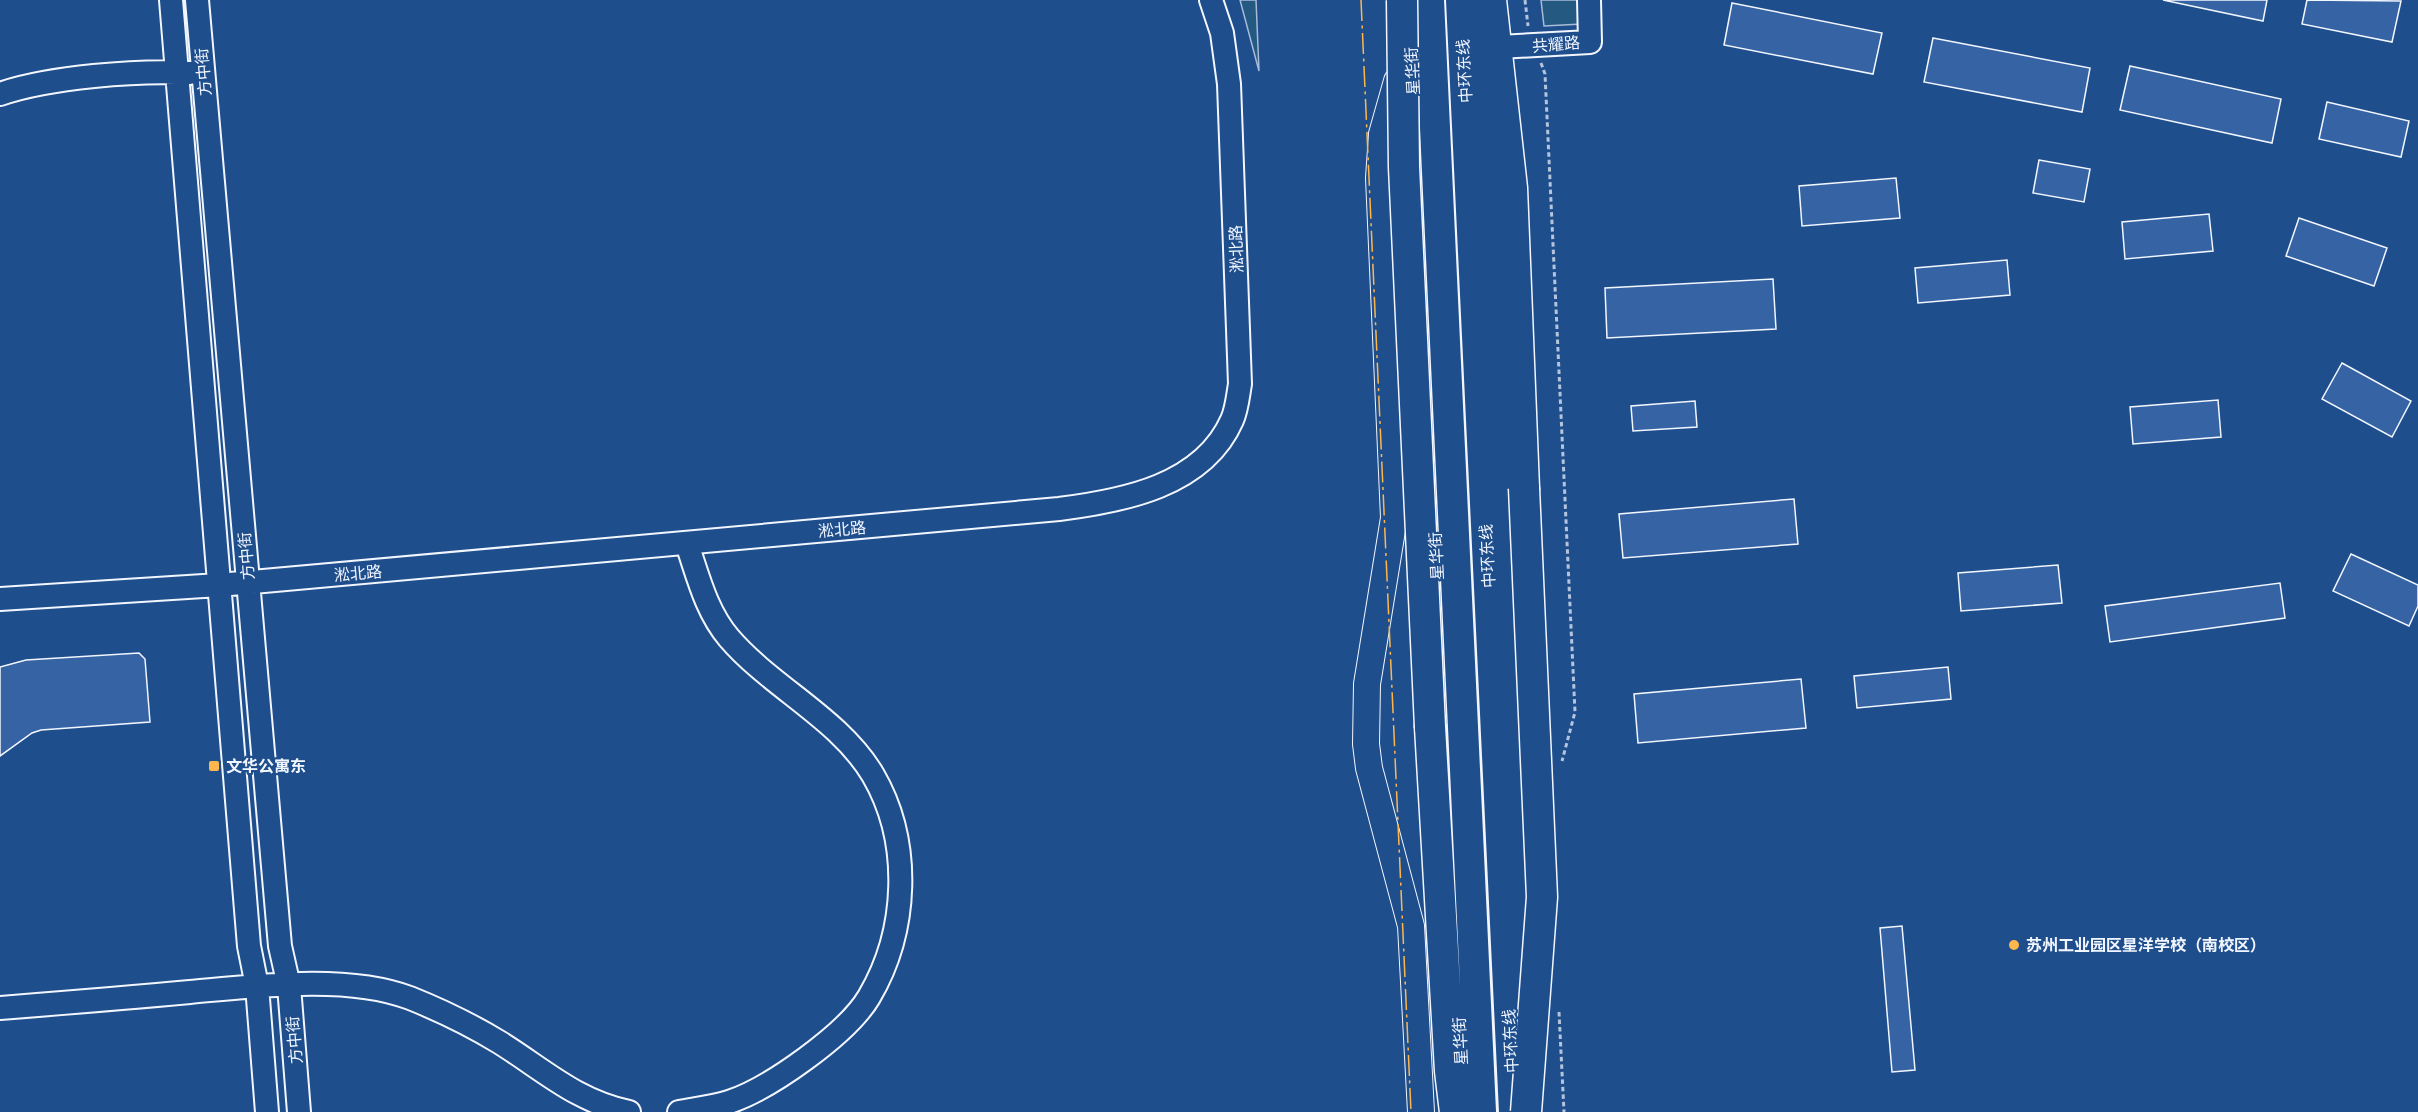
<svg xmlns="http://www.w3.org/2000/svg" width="2418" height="1112" font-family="'Public Sans','Noto Sans SC',sans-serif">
  <rect width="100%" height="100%" fill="#1f4e8c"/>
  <path fill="#245a82" stroke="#a8bbd7" stroke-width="1.5" d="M1240,0H1256L1259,71Z
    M1541,0H1582V24L1544,26Z"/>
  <path fill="#3563a3" stroke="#f2f6ff" stroke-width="1.5" d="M2163,0H2267L2263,21Z
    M2307,0L2401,1L2392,42L2302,24Z
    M1732,3L1882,33L1873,74L1724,45Z
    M1933,38L2090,68L2082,112L1924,82Z
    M2130,66L2281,99L2272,143L2120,110Z
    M2327,102L2409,121L2401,157L2319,139Z
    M2039,160L2090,169L2084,202L2033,193Z
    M1896,178L1900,218L1802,226L1799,186Z
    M2209,214L2213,251L2125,259L2122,222Z
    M2299,218L2387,248L2374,286L2286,256Z
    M2007,260L2010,295L1918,303L1915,268Z
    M1773,279L1776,329L1607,338L1605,288Z
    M2342,363L2411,401L2392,437L2322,399Z
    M2218,400L2221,437L2133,444L2130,407Z
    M1695,401L1697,427L1633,431L1631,406Z
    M1794,499L1798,544L1623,558L1619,514Z
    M2351,554L2418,585V606L2409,626L2333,591Z
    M2058,565L2062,603L1961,611L1958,573Z
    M2280,583L2285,618L2110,642L2105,606Z
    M139,653L145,659L150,722L41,730L32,733L0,756V667L26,660Z
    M1948,667L1951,699L1857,708L1854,676Z
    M1801,679L1806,728L1638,743L1634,694Z
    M1902,926L1915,1070L1892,1072L1880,928Z"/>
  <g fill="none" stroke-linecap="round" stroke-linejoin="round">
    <defs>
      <path id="secondary" d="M171,0L249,946L257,986L267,1112
        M197,0L280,946L289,986L299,1112
        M1481,48L1590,42L1589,0
        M0,94C49,77 138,70 190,73
        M0,599L219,585L1059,509C1123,501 1203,486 1232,420C1237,409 1238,395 1240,384L1229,84L1222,33L1211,0
        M0,1008C63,1003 126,998 190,992C256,986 348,974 410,998C440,1010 471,1025 499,1042C544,1070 576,1101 629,1112
        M679,1112C695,1109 713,1107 729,1102C769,1089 847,1034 869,997C908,931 912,842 873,775C839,718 772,688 729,638C706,611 698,576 687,544"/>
      <path id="primary" d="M1479,3L1524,989
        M1397,81L1382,134L1379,178L1394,518L1367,684L1366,744L1369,768L1411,926L1421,1112"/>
      <path id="highway" d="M1429,0L1481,1112
        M1461,0L1514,1112
        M1491,0L1512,188L1524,488
        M1430,727L1450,1071L1455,1112"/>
    </defs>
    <use href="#secondary" stroke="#f2f6ff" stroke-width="26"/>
    <use href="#primary" stroke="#f2f6ff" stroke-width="28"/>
    <use href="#highway" stroke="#f2f6ff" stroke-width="33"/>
    <path stroke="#b3c4dc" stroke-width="3" stroke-dasharray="4.5 3" stroke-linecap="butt" d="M1525,0L1528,26
      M1541,63L1545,74L1575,712L1562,761
      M1559,1012L1564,1112"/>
    <use href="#secondary" stroke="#1f4e8c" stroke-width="22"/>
    <use href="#primary" stroke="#1f4e8c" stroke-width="26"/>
    <use href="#highway" stroke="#1f4e8c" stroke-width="30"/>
    <defs>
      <path id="highway-bridge" d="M1402,0L1404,167L1430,727
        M1524,488L1542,897L1526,1112"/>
    </defs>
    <use href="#highway-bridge" stroke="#f2f6ff" stroke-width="33" stroke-linecap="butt"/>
    <use href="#highway-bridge" stroke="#1f4e8c" stroke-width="30"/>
    <path stroke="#ffb74d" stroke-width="1.5" stroke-dasharray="21 4.5 3 4.5" stroke-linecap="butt" d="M1361,0L1411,1112"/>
  </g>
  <g fill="#ffb74d" stroke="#1f4e8c" stroke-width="2">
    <rect x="208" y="760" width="12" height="12" rx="3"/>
    <circle cx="2014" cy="945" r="6"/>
  </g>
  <g text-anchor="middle" stroke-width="4.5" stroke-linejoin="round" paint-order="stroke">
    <g font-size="16" fill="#f2f6ff" stroke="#1f4e8c">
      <text transform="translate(1556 44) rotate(-5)" y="6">共耀路</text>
      <text transform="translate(1412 71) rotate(-93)" y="6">星华街</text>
      <text transform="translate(1464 71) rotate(-93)" y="6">中环东线</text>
      <text transform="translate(203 72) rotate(-95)" y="6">方中街</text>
      <text transform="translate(1236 249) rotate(-92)" y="6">淞北路</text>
      <text transform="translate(842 529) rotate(-5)" y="6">淞北路</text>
      <text transform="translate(246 556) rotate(-95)" y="6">方中街</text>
      <text transform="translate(1436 556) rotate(-93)" y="6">星华街</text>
      <text transform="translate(1487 556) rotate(-93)" y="6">中环东线</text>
      <text transform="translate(358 573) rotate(-5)" y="6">淞北路</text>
      <text transform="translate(294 1040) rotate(-95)" y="6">方中街</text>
      <text transform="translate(1460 1041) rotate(-93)" y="6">星华街</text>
      <text transform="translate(1510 1041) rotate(-93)" y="6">中环东线</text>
    </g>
    <g font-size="16" font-weight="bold" fill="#f2f6ff" stroke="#1f4e8c" text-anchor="start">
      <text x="226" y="772">文华公寓东</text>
      <text x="2026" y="951">苏州工业园区星洋学校（南校区）</text>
    </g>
  </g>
</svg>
